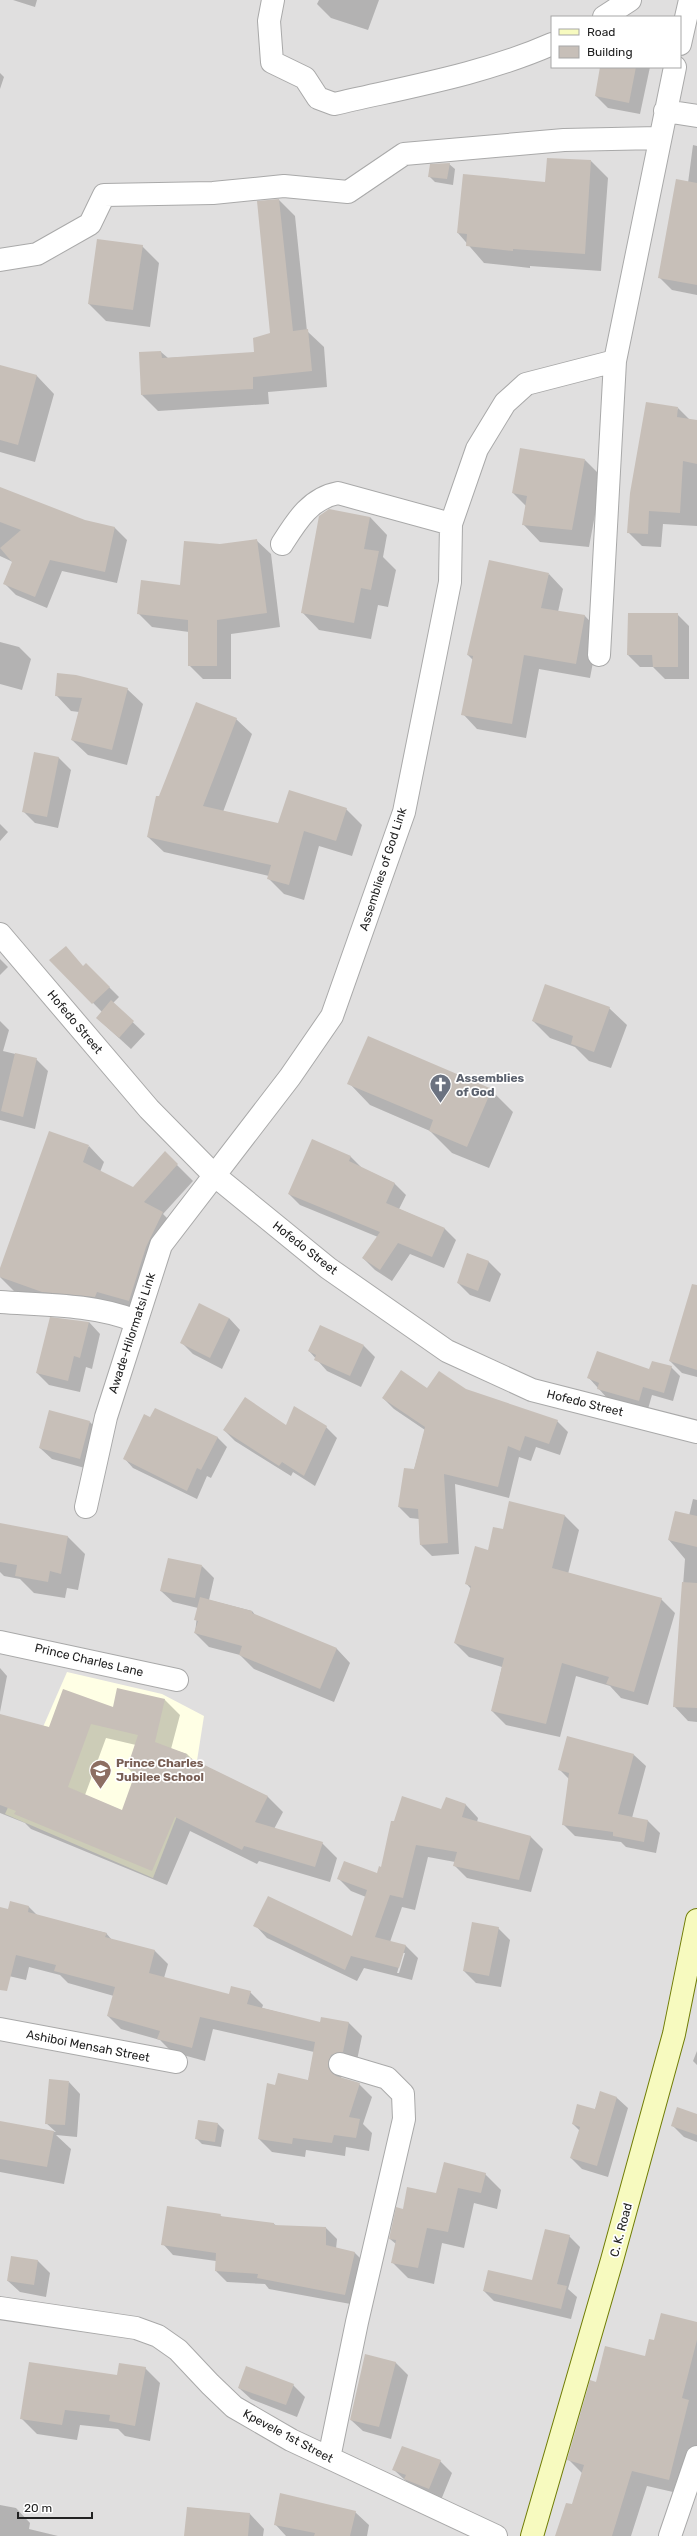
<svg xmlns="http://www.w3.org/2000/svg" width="697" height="2536" font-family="Rubik,sans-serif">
  <rect width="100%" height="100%" fill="#f2efe9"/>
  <path fill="#e0dfdf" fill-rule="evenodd" d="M0,0H697V2536H0ZM552,17H680V67H552Z"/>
  <path fill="#ffffe5" d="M67,1672L162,1694L204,1716L196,1767L153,1878L5,1814Z"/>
  <path fill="#0003" fill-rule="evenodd" d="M13,0H37L35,7Z
    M319,0H379L368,30L331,18L317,4Z
    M602,67H650L640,114L608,108L596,96Z
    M0,73L4,77L0,89Z
    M693,145L697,146V295L672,290L659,277L688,183Z
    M591,161L608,178L601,271L530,266V268L484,263L458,233Z
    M449,164L455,169L453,185L435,182L429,176Z
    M279,200L295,216L307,331L324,347L327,387L268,392L269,404L158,411L142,395L140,353L161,352L168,358L255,353L271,334Z
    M142,246L159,263L150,327L106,321L89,304Z
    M0,366L37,376L54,394L35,462L0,452Z
    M678,408L690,420L697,422V526L663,524L661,547L642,546L628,532Z
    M585,460L602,477L589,547L540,542L523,524L526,506L513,493Z
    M0,490L85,521L115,528L127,540L117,583L62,571L47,608L16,595L4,583L13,562L0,556Z
    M370,517L387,535L383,557L396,570L388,607L378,605L371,639L319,630L302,612Z
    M256,540L271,554L280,627L231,634V679H203L189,665V632L152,627L138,613L181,586L220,545Z
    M549,574L563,589L558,612L585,616L599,631L590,678L539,669L526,738L477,729L463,714L473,660L468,655Z
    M677,614L689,626V679H665L653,667H640L628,655Z
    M0,642L19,647L31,659L22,690L0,684Z
    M127,689L143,704L127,765L88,755L72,740L79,712L71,711L56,695Z
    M236,719L252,734L223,812L279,824L346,809L362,825L352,856L319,846L304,900L284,894L268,878L269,876L164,852L148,837L160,798Z
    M35,753L59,758L71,770L58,828L35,823L23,811Z
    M0,824L8,832L0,841Z
    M0,959L8,967L0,975Z
    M51,960L84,967L96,974L119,997L113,1003L145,1034L131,1049L97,1018L102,1012Z
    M609,1008L627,1025L611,1068L589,1061L575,1047L550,1038L533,1021Z
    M0,1021L9,1030L3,1051L36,1059L48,1071L35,1129L0,1120Z
    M349,1083L491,1090L513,1112L489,1168L452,1153L430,1131L370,1105Z
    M312,1141L351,1157L362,1168L394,1183L406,1195L399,1209L445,1229L456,1240L444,1268L410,1254L392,1281L375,1270L363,1258L378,1237L300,1205L289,1194Z
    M89,1146L104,1162L100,1172L133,1188L165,1153L193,1181L163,1214L178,1229L145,1316L58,1307L14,1291L0,1277V1271Z
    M468,1254L489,1262L501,1274L490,1302L470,1295L458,1283Z
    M697,1313V1377L682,1373L670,1361Z
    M229,1318L240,1330L222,1369L193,1354L181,1342Z
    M89,1322L100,1334L92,1369L86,1367L80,1392L49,1385L37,1373Z
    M364,1346L375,1357L361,1387L327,1371L309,1351Z
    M671,1367L680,1376L673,1401L652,1395L648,1409L607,1398L589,1378Z
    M427,1389L470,1392L557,1421L568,1432L560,1455L536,1447L531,1461L519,1457L509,1498L455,1484L459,1554L432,1556L420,1544L419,1519L410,1518L399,1507L414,1470L425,1430L394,1409L383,1398Z
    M90,1422L101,1434L92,1470L52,1459L40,1448Z
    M287,1426L326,1427L337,1438L315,1486L293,1472L291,1476L235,1441L224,1430Z
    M217,1437L227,1447L211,1478L207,1476L197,1499L133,1468L124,1458Z
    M693,1499L697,1500V1722L688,1721L674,1706L685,1559L669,1540L689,1516Z
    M565,1516L579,1530L568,1574L661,1599L675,1613L648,1705L621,1698L610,1686L576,1676L560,1737L506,1725L492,1711L502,1667L469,1657L455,1643L471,1589L466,1583L504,1530Z
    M0,1524L68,1537L85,1554L78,1590L67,1588L65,1598L34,1593L20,1579L4,1576L0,1572Z
    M202,1566L214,1578L209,1600L252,1611L256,1616L337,1649L350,1663L334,1702L254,1669L240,1655L209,1647L195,1633L198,1608L173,1602L161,1591Z
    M0,1668L7,1676L0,1712Z
    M165,1700L180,1715L171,1749L187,1754L193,1760L268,1797L283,1812L274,1829L322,1843L337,1858L330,1882L259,1861L257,1864L190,1831L167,1885L31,1829L25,1823L0,1813V1715L50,1728L113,1708ZM106,1738L136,1745L128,1768L135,1776L123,1811L85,1795Z
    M634,1755L646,1766L632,1818L648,1821L660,1833L656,1853L626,1847L621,1842L575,1836L563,1824L569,1779L560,1770Z
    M447,1798L466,1805L478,1818L477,1822L531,1837L543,1849L531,1892L467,1878L454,1865L455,1862L428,1857L415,1910L402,1907L390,1942L406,1946L418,1958L412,1980L364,1968L357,1981L267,1938L255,1925L352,1938L366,1897L351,1891L338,1878L378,1874L442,1810ZM403,1953H405L399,1973H397Z
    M29,1907L38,1916L106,1933L112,1940L155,1951L168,1964L164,1978L230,1996L250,1992L263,2005L262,2008L320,2023H349L362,2036L356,2065L344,2068L341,2078L359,2084L372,2097L363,2124L372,2133L369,2151L346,2147L345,2156L306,2150L305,2157L272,2152L259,2139L276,2086L308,2082L314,2052L213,2029L205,2061L172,2052L160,2040L121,2029L108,2016L114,1996L68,1983L60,1975L29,1967L26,1980L0,1974V1908L9,1910Z
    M498,1928L510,1940L501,1987L476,1983L464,1971Z
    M697,2051V2065L693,2061Z
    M69,2082L80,2094L77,2137L56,2135L71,2149L64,2184L0,2172V2122L56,2132L46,2123Z
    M600,2093L617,2098L628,2108L608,2177L582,2169L571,2158L580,2131L573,2124L595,2110Z
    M697,2115V2142L684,2137L672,2125Z
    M218,2124L224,2130L221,2147L202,2144L196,2138Z
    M485,2174L501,2190L497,2209L474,2203L464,2248L442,2243L434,2284L408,2278L392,2262L396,2244L390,2239L403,2210Z
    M220,2215L223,2218L274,2224L277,2226L326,2228L337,2239L336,2249L355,2253L366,2264L356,2305L269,2289L265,2284L227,2282L216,2271V2261L173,2255L163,2244Z
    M569,2236L580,2247L568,2289L577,2297L571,2319L494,2301L484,2291L533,2281Z
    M12,2257L38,2261L50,2273L46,2297L20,2292L8,2281Z
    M697,2323V2458L688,2449L673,2492L647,2486L631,2536H558L572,2506L583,2474L568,2459L597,2383L645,2358L655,2341Z
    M366,2356L396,2363L408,2375L391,2439L363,2431L351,2420Z
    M145,2368L160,2383L150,2441L125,2436L118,2429L80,2425L77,2440L37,2434L21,2418L117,2376Z
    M293,2385L305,2397L297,2417L251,2399L239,2388Z
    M440,2461L452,2473L441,2500L417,2491L394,2470Z
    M0,2505L16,2508L30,2523L29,2529L58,2536H0Z
    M355,2512L369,2525L367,2536H286L275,2524Z
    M250,2514L264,2529L263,2536H185Z"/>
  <path fill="#c7bfb8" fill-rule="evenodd" d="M600,67H636L629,103L595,96Z
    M547,158L591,160L585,254L513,249V251L466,246L467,234L457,233L463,174L545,182Z
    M450,163L447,179L428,177L430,164Z
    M676,179L697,183V285L658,278Z
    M279,199L293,331L308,329L312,371L253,377V389L141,395L139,352L161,351L162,358L254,352L253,338L270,333L257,201Z
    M97,239L143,245L133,310L88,304Z
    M0,365L37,375L18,445L0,440Z
    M646,402L678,407L677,417L697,420V464L683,461L680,513L649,511L648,534L627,533L630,493Z
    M520,448L585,459L572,530L522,525L527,496L512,493Z
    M0,487L85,520L115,527L105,572L50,560L35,597L3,584L12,562L0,548L21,530L0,522Z
    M329,509L370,517L364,549L379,551L371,590L361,588L354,623L301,613L319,516Z
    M257,539L267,613L217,620V666H188V620L137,614L141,580L180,585L184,541L220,544Z
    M489,560L549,573L541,608L585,615L576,664L524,655L512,724L461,715L473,656L467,655Z
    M628,613H678V667H653L652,655H627Z
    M57,673L76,675L128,688L112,750L71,740L82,698L55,696Z
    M196,702L237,718L203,806L278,823L289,790L347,808L336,841L304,831L289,885L267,879L271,865L147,837L156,796H159Z
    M34,752L59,757L47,817L22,812Z
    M66,946L83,966L86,963L110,987L92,1004L49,960Z
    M545,984L610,1007L594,1052L571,1044L573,1036L532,1021Z
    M111,1000L134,1021L119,1038L96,1018Z
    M368,1036L492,1089L467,1147L429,1131L433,1120L347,1084Z
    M15,1053L37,1058L23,1117L1,1111Z
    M49,1131L89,1145L83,1162L133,1187L165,1151L178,1164L144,1202L163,1212L146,1247L129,1301L97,1292L95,1297L42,1292L0,1277V1268Z
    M312,1139L351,1156L349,1161L395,1183L386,1203L445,1228L432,1257L398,1243L380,1270L362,1258L380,1232L288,1194Z
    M467,1253L489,1261L478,1291L457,1283Z
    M692,1284L697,1285V1370L669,1361Z
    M199,1303L229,1318L210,1358L180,1343Z
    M50,1317L89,1322L80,1358L74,1356L68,1381L36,1373Z
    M320,1325L364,1345L350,1376L314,1360L316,1355L308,1351Z
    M597,1351L649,1369L652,1361L672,1366L664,1393L643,1387L639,1401L597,1389L599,1383L587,1378Z
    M401,1370L427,1388L439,1371L466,1389L558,1420L549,1444L525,1436L520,1451L508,1446L498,1487L444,1474L448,1543L420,1545L418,1509L398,1507L404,1468L414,1469L425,1427L382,1398Z
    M245,1397L286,1425L294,1406L327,1426L304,1476L282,1462L279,1466L223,1430Z
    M155,1408L218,1437L201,1470L197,1468L187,1491L123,1459L144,1414L150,1417Z
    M49,1410L90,1421L80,1459L39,1448Z
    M509,1501L565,1515L552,1568L662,1598L634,1692L606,1684L609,1677L562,1663L546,1724L491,1711L504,1658L454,1643L471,1586L465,1584L475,1546L488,1550L493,1527L503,1529Z
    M675,1511L697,1516V1547L668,1540Z
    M0,1523L68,1536L61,1574L50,1571L48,1582L15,1576L17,1565L0,1562Z
    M168,1558L202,1565L195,1598L160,1591Z
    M682,1582L697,1583V1708L673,1707Z
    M200,1597L252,1611V1613L337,1648L320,1689L239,1655L242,1646L194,1633L198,1621L194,1620Z
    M117,1688L165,1699L155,1742L187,1754L186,1756L268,1796L255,1822L323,1842L315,1867L244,1846L242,1850L175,1817L152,1871L14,1814L16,1811L0,1805V1714L49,1727L63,1689L113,1707ZM91,1724L138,1735L127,1768L136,1771L122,1810L68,1787Z
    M567,1736L634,1754L618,1814L648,1820L644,1842L613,1836V1832L562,1825L569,1773L558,1770Z
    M402,1796L441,1809L446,1797L466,1804L462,1817L531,1836L519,1880L453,1866L457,1852L416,1845L403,1898L390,1895L375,1937L406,1945L399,1968L351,1956L345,1970L253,1926L268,1896L352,1936L367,1890L337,1879L344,1861L377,1873L379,1866L381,1867L391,1821H394Z
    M10,1901L29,1906L28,1912L107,1933L105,1937L155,1950L149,1973L229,1994L231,1986L251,1991L247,2004L320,2022L321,2017L349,2022L343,2052L331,2055L328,2067L336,2076L360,2083L349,2117L360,2119L356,2138L334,2135L332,2143L293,2138L292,2144L258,2139L267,2083L275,2085L278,2073L308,2080L315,2042L200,2017L192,2048L157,2039L160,2031L107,2016L115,1987L54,1971L56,1965L16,1955L7,1991L0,1990V1907L8,1909Z
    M472,1922L499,1927L489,1976L463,1971Z
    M49,2079L69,2081L65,2125L45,2124Z
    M600,2091L617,2097L597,2166L570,2158L580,2127L572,2124L577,2104L595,2109Z
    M677,2107L697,2114V2135L671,2126Z
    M198,2120L218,2123L215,2142L195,2139Z
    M0,2121L54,2131L47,2167L0,2159Z
    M444,2162L486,2173L481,2193L458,2188L448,2232L427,2228L418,2268L391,2263L396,2240L389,2239L396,2207L403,2209L407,2187L436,2193Z
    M167,2206L221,2214L220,2216L274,2223V2225L326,2227V2245L355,2252L345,2295L257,2278L258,2274L215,2271L216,2253L161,2245Z
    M545,2229L570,2235L557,2284L567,2286L561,2309L483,2291L488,2270L532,2280Z
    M11,2256L38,2260L34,2285L7,2281Z
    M661,2313L697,2322V2340L682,2398L689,2400L669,2480L632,2471L612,2536H555L566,2503L572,2504L584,2465L567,2460L590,2380L596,2382L605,2346L645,2356L649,2339L654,2340Z
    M365,2354L396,2362L379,2427L350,2420Z
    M29,2362L117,2375L119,2363L146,2367L135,2426L109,2421L110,2415L65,2410L62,2425L20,2419Z
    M246,2366L294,2384L286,2405L238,2388Z
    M402,2446L441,2460L429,2489L404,2479L406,2475L392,2470Z
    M280,2493L356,2511L350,2536H314L315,2533L274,2525Z
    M187,2507L250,2513L248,2536H184Z"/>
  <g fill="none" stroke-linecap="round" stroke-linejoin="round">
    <defs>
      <path id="street" d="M273,0L269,21L272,62L305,78L318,98L334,104C407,87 484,74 552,44
        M604,17L630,0
        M680,44L690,0
        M665,111L697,116
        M0,260L37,254L90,224L104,195L213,193L284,186L348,192L404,154L564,140L659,138
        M282,544C296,522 310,498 338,493L451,524L477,449L505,403L526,384L615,361
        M599,655L615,361L675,67
        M0,934L149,1109L214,1175L328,1268L447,1351L532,1390L697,1432
        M0,1302C44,1305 94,1304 136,1321
        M86,1507L106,1417L161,1245L290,1077L332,1016L404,812L450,582L451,524
        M0,1642L177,1680
        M0,2029L176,2062
        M0,2308L136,2328L158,2336L178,2350L210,2384L234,2407L291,2440L496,2536
        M329,2458L357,2322L404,2119L403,2094L387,2078L340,2064
        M670,2536L697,2457"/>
      <path id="secondary" d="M532,2536L612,2260L674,2034L697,1920"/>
    </defs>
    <use href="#street" stroke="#a9a9a9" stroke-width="24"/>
    <use href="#secondary" stroke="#707d05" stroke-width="24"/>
    <use href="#street" stroke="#fff" stroke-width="22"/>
    <use href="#secondary" stroke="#f7fabf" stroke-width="22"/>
  </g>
  <defs>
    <symbol id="church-pin" viewBox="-11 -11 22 30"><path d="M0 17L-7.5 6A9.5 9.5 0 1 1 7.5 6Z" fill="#6b7280" stroke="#fff"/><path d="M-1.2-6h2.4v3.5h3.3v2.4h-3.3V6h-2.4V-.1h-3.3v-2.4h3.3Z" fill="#fff"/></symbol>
    <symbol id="school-pin" viewBox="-11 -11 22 30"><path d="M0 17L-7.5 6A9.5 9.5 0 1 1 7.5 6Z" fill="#8d6e63" stroke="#fff"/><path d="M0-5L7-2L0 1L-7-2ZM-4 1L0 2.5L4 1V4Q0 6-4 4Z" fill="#fff"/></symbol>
  </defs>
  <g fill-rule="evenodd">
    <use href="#church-pin" x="428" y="1072" width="25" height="34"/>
    <use href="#school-pin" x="88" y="1758" width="25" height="34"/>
  </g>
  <g text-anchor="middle" stroke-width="3.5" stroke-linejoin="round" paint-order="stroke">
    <g font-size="12" fill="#222" stroke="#fff">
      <text transform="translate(383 869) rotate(-72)" y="4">Assemblies of God Link</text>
      <text transform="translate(75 1022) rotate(50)" y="4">Hofedo Street</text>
      <text transform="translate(305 1248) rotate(38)" y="4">Hofedo Street</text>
      <text transform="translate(132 1333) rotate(-72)" y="4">Awade-Hilormatsi Link</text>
      <text transform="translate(585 1403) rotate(14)" y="4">Hofedo Street</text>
      <text transform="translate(89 1660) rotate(13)" y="4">Prince Charles Lane</text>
      <text transform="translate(88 2046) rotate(11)" y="4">Ashiboi Mensah Street</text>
      <text transform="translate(621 2230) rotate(-75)" y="4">C. K. Road</text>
      <text transform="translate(288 2436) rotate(28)" y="4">Kpevele 1st Street</text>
    </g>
    <g font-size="12" font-weight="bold" fill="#5b616d" stroke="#fff" text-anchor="start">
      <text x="456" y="1082">Assemblies<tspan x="456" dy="14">of God</tspan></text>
    </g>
    <g font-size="12" font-weight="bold" fill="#785e54" stroke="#fff" text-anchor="start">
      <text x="116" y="1767">Prince Charles<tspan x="116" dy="14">Jubilee School</tspan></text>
    </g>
  </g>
  <rect x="551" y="16" width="130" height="52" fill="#ffffff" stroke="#a7a7a7"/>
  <rect x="559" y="29" width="20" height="6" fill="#f7fabf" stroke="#a7a7a7"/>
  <text x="587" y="36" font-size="12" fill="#222222">Road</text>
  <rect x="559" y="46" width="20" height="12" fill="#c7bfb8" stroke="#a7a7a7"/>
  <text x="587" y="56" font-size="12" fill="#222222">Building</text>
  <path d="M18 2512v6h74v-6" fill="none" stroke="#222222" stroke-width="2"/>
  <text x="24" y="2512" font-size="12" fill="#222222" stroke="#ffffff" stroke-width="3" paint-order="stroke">20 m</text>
</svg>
